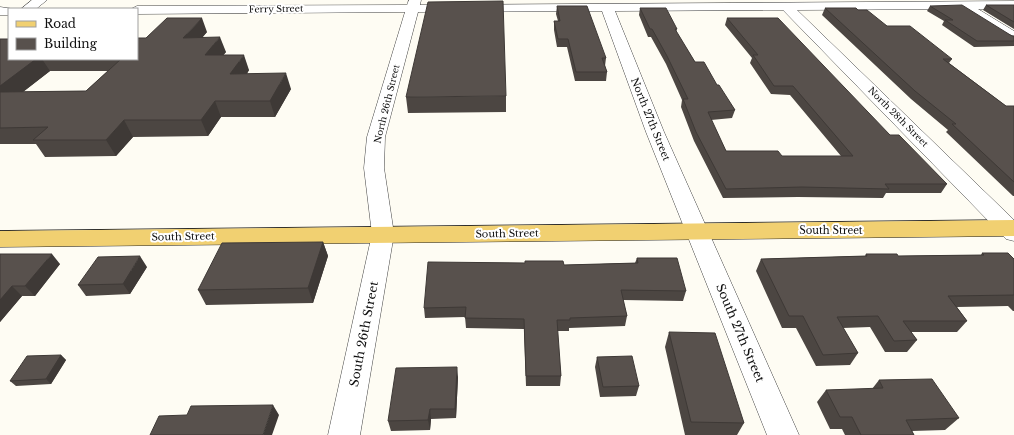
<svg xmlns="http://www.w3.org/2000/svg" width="1014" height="435" font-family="'Libre Baskerville',serif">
  <rect width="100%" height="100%" fill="#fefcf3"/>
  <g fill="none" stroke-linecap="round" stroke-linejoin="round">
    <defs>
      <path id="minor" d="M32,0H47L36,9H21Z
        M409,0H421L420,5L1014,1V9H978L1014,31V41L1009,40L960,9L797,10L1014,220V241L1006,239L783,10L615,11L664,132L799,435H767L646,132L602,11L418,12L385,137L384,168L394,234L360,435H328L372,234L364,168L367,137L405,12L137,14V9H131L137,6L407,5Z
        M0,7L14,9H9V15H0Z"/>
      <path id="primary" d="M1014,220V236L0,247V231Z"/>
    </defs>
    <use href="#minor" stroke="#434343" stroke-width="1"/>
    <use href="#primary" stroke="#212121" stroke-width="1"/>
    <use href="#minor" fill="#fff" fill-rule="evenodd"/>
    <use href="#primary" fill="#f1d071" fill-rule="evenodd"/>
  </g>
  <path fill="#4c4642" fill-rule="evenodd" d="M986,5H1014V29L983,10Z
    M557,6L606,58L605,66L607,72L606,81H575L567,47H557L554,30V21H558L556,14Z
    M930,6L1014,36V46L974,47L942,25L944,21L927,11Z
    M640,8L677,29L676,32L695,62L717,85L735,110L732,118L711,120L726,151L782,156H841L790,95L771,94L750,63L752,58L725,25L727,18L890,135L947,184L941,193H886L883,198L798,197L723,198L694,141L681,107L682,100L666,64L651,37H648L639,15Z
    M825,8L858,10L887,26L952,59L949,63L1006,106H1014V196H1013L946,132L948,130L911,99L822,15Z
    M207,32L202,38L226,52L223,55L249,70L247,74L291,89L275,117H221L208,136L133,137L116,156L45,157L36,144H0V39L9,59H137L146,38ZM50,71H108L86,91L23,92Z
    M506,96V112L408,113L406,97Z
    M323,242L328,256L313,303L206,305L198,290Z
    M982,253L1014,259V311H1013L1008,306L957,307L967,321L957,332H911L917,340L907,352H885L870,327L843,328L858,353L850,365L816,366L796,328H782L756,271L761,259L865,256L866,254L898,256L981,255Z
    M0,254L60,264L35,296H22L0,322Z
    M637,258L686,291L683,301L623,300L627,316L625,326L569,328V331H557L561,376L560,386H526L524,329L466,328L465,317L425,318L424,308L564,265L635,263Z
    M147,267L130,294L86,296L78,285Z
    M669,332L744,423L737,435H685L665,347Z
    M61,355L66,360L51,384L16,386L10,381Z
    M597,357L639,386L636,396L600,397L595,367Z
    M458,377L456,418L431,419L430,430L391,431L388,421Z
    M879,380L959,418L945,430L912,431L914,435H845L842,429H830L817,402L826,390L872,389Z"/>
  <path fill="#3e3936" d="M202,18L207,32L189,52L183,38Z
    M220,37L226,52L211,70L205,55Z
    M244,55L249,70L236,89L230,74Z
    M36,59H42L50,71L2,108L0,105V86Z
    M286,73L291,89L275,117L270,101Z
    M215,101L221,117L208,136L201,120Z
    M124,120L133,137L116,156L106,140Z
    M323,242L328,256L313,303L308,288Z
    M52,254L60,264L35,296L25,286Z
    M140,256L147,267L130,294L123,284Z
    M12,286L22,296L0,322V300Z
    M61,355L66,360L51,384L46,379Z
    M457,367L458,377L456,418L455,409Z
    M273,405L279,415L272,435H263Z
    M430,409L431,419L430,430L428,420Z"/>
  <path fill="#58514d" stroke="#3e3936" d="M503,1L506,96L406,97L428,2Z
    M962,5L1012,36H1014V41H977L945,20H953L930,6Z
    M986,5H1014V22Z
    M557,6H587L606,58H602L607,72H576L568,39H558L554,21H560Z
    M640,8H666L677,29H675L695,62H704L717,85H719L735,110L708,112L726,151H778L782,156H853L793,86H774L753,55H758L727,18H778L890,135H899L947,184H885L889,189L802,187L726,189L696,132L683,99H688L667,56L652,29H650Z
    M825,8H856L858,10H867L887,26H910L952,59H943L1006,106H1014V182L952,124H956L915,91Z
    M167,18H202L183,38L220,37L205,55H244L230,74L286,73L270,101H215L201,120H124L106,140H33L48,127L0,128V92L86,91L121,59H137V38H146Z
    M0,39H9V59H36L0,86Z
    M323,242L308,288L198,290L222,243Z
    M982,253H1008L1014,259V295L948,296L967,321H903L917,340L894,341L878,316L837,317L858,353L823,355L803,316H789L761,259L867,256L866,254H897L898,256L984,255Z
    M0,254H52L25,286H12L0,300Z
    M140,256L123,284L78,285L98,257Z
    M637,258H677L686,291L621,290L627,316L570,318V320H557L561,376H526L524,319L465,318L466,307L424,308L428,262L525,263V261H563L564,265L638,263Z
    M669,332L715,333L744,423L691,422Z
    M61,355L46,379L10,381L27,356Z
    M632,356L639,386L603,387L597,357Z
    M457,367L455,409H430L428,420L388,421L396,368Z
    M932,379L959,418L906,420L914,435H861L852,417H840L826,390L883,388L879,380Z
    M273,405L263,435H150L159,416L187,415L191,406Z"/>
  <g text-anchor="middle" stroke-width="4" stroke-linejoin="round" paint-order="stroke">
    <g font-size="9" fill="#101010" stroke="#fff">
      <text transform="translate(276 9) rotate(-1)" y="3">Ferry Street</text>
      <text transform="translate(387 104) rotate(-76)" y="3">North 26th Street</text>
      <text transform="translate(898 117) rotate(45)" y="3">North 28th Street</text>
    </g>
    <g font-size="10" fill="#101010" stroke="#fff">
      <text transform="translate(651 119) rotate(68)" y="4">North 27th Street</text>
      <text x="831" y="234">South Street</text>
      <text transform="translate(507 233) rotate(-1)" y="4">South Street</text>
      <text transform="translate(183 236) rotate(-1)" y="4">South Street</text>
    </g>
    <g font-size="12" fill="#101010" stroke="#fff">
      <text transform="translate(740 333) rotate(67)" y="4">South 27th Street</text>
      <text transform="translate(364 334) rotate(-79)" y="4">South 26th Street</text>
    </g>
  </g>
  <rect x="8" y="8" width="130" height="52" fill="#ffffff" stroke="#9f9f9f"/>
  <rect x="16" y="21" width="20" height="6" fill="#f1d071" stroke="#9f9f9f"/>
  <text x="44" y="28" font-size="12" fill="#101010">Road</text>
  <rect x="16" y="38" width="20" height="12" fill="#58514d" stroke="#9f9f9f"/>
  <text x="44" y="48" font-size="12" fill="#101010">Building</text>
</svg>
